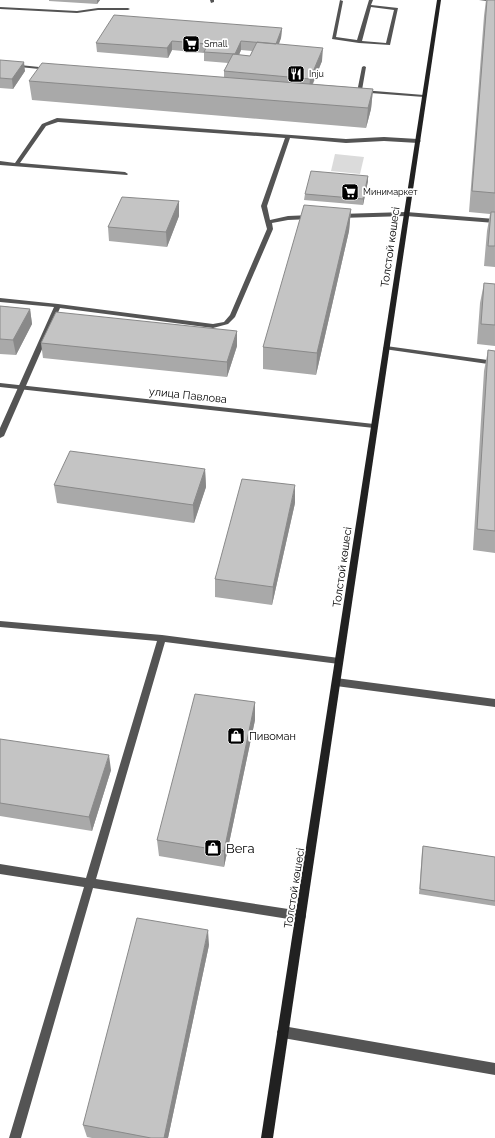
<svg xmlns="http://www.w3.org/2000/svg" width="495" height="1138" font-family="Raleway,sans-serif">
  <rect width="100%" height="100%" fill="#fff"/>
  <path fill="#dbdbdb" d="M335,154L364,157L360,174L331,171Z"/>
  <g fill="none" stroke-linecap="round" stroke-linejoin="round">
    <path fill="#545454" fill-rule="evenodd" d="M210,0H214V2L211,3Z
      M340,0L343,1L336,37L357,40L369,0H373L371,5L398,8L390,45L359,43L332,39ZM371,7L394,10L386,43L362,41Z
      M0,7L77,11L98,8H128L130,9L128,10H98L77,13L0,9Z
      M0,63L49,68L51,69L49,70L0,65Z
      M364,66L366,67L362,90L424,95L426,96L424,97L357,92L362,67Z
      M57,118L346,139L384,137L418,139L421,141L418,143L384,141L346,143L290,138L267,206L270,220L288,216L311,215L314,217L311,219L288,220L272,223L273,229L235,317L228,324L213,328L60,308L4,436L0,438V428L54,307L0,302V298L58,304L213,324L224,322L230,315L267,229L261,206L285,138L58,122L46,126L20,163L125,172L128,174L127,175L0,165V161L15,163L42,124Z
      M406,212L495,219V223L406,216L340,218L337,216L340,214Z
      M386,346L495,361V365L384,349L383,348Z
      M0,621L162,635L339,658L342,659L343,661L342,663L339,664L165,642L96,879L301,911L305,913L306,916L305,919L301,921L93,888L21,1138H9L84,887L0,874V864L86,878L157,641L0,627Z
      M336,678L495,699V707L336,686L333,684L332,682L333,680Z
      M283,1026L495,1063V1075L283,1038L279,1036L277,1032L279,1028Z"/>
    <path fill="#545454" fill-rule="evenodd" d="M0,383L374,424L378,426L374,428L0,387Z"/>
    <path fill="#545454" fill-rule="evenodd" d="M479,0H495V2Z"/>
    <path fill="#212121" fill-rule="evenodd" d="M437,0H441L273,1138H261Z"/>
  </g>
  <path fill="#a9a9a9" fill-rule="evenodd" d="M49,0H100L97,4L49,1Z
    M486,0H495V267L484,266L487,231L490,214L469,212L484,16Z
    M282,28L281,38L279,44L322,61L313,84L373,89L371,109L366,128L32,100L29,81L224,77V71L228,63L204,61V53L172,50L168,58L97,52L96,43ZM241,50L252,51L250,56L239,55Z
    M0,60L25,71L13,89L0,88Z
    M368,176V181L363,205L304,200L305,194Z
    M179,201V216L167,247L109,241L108,227Z
    M351,209L349,231L316,375L263,369V347Z
    M484,283L495,284V346L477,344L480,303Z
    M0,306L30,309L32,324L16,355L0,354Z
    M237,331V346L227,377L43,358L41,343Z
    M488,350L495,351V553L473,550L484,371Z
    M205,469L206,487L194,523L57,503L54,485Z
    M295,503L272,605L215,597V579Z
    M255,702V720L224,867L159,856L157,840Z
    M0,739L111,770L92,831L0,816Z
    M423,846L495,857V906L419,894L422,851Z
    M209,945L168,1138H92L87,1137L83,1125Z"/>
  <path fill="#898989" d="M97,0H100L97,4Z
    M282,28L281,38L275,53L276,44Z
    M172,41V50L168,58L167,48Z
    M241,41V50L235,64V54Z
    M323,48L322,61L309,92L310,79Z
    M24,62L25,71L13,89L12,79Z
    M373,89L371,109L366,128L368,108Z
    M368,176V181L363,205V199Z
    M179,201V216L167,247L166,232Z
    M351,209L349,231L316,375L317,353Z
    M30,309L32,324L16,355L13,340Z
    M237,331V346L227,377V362Z
    M205,469L206,487L194,523L193,505Z
    M295,485V503L272,605L273,587Z
    M255,702V720L224,867V851Z
    M109,755L111,770L92,831L89,817Z
    M208,930L209,945L168,1138H164Z"/>
  <path fill="#c4c4c4" stroke="#898989" d="M487,0H495V193L472,191Z
    M114,15L282,28L276,44L241,41L235,54L204,52L208,44L172,41L167,48L96,43Z
    M257,42L323,48L310,79L224,71L233,54L250,56Z
    M0,60L24,62L12,79L0,78Z
    M42,63L373,89L368,108L29,81Z
    M311,171L368,176L363,199L305,194Z
    M122,197L179,201L166,232L108,227Z
    M304,205L351,209L317,353L263,347Z
    M491,212H495V246H488Z
    M484,283L495,284V325L481,324Z
    M0,306L30,309L13,340L0,339Z
    M56,312L237,331L227,362L41,343Z
    M488,350L495,351V531L477,529Z
    M70,451L205,469L193,505L54,485Z
    M242,479L295,485L273,587L215,579Z
    M195,694L255,702L224,851L157,840Z
    M0,739L109,755L89,817L0,803Z
    M423,846L495,857V901L420,889Z
    M137,918L208,930L164,1138H151L83,1125Z"/>
  <defs>
    <symbol id="supermarket-square" viewBox="-11 -11 22 22"><rect x="-9" y="-9" width="18" height="18" rx="4" fill="#000" stroke="#fff"/><path d="M-6-5.5h2.5l.6 2H6L4.5 2H-2.5L-4.4-4H-6ZM-1.5 3.2a1.3 1.3 0 1 0 .1 0ZM3 3.2a1.3 1.3 0 1 0 .1 0Z" fill="#fff"/></symbol>
    <symbol id="restaurant-square" viewBox="-11 -11 22 22"><rect x="-9" y="-9" width="18" height="18" rx="4" fill="#000" stroke="#fff"/><path d="M-5-6h1v4h1v-4h1v4h1v-4h1v5L-1.5 .5V6h-2V.5L-5-1ZM5-6V6H3V1.5H1.5Q1.5-4 5-6Z" fill="#fff"/></symbol>
    <symbol id="shop-square" viewBox="-11 -11 22 22"><rect x="-9" y="-9" width="18" height="18" rx="4" fill="#000" stroke="#fff"/><path d="M-5-2.5h2.3a2.7 3.5 0 0 1 5.4 0H5L5.5 6h-11ZM-1.5-2.5h3a1.5 2.3 0 0 0-3 0Z" fill="#fff"/></symbol>
  </defs>
  <g fill-rule="evenodd">
    <use href="#supermarket-square" x="181" y="34" width="20" height="20"/>
    <use href="#restaurant-square" x="286" y="64" width="20" height="20"/>
    <use href="#supermarket-square" x="340" y="182" width="20" height="20"/>
    <use href="#shop-square" x="226" y="726" width="20" height="20"/>
    <use href="#shop-square" x="203" y="838" width="20" height="20"/>
  </g>
  <g text-anchor="middle" stroke-width="3.5" stroke-linejoin="round" paint-order="stroke">
    <g font-size="9" fill="#000" stroke="#fff" text-anchor="start">
      <text x="204" y="47">Small</text>
      <text x="309" y="77">Inju</text>
      <text x="363" y="195">Минимаркет</text>
    </g>
    <g font-size="11" fill="#000" stroke="#fff">
      <text transform="translate(390 247) rotate(-82)" y="4">Толстой көшесі</text>
      <text transform="translate(188 395) rotate(6)" y="4">улица Павлова</text>
      <text transform="translate(342 567) rotate(-82)" y="4">Толстой көшесі</text>
      <text transform="translate(294 888) rotate(-81)" y="4">Толстой көшесі</text>
    </g>
    <g font-size="11" fill="#000" stroke="#fff" text-anchor="start">
      <text x="249" y="740">Пивоман</text>
    </g>
    <g font-size="13" fill="#000" stroke="#fff" text-anchor="start">
      <text x="226" y="853">Вега</text>
    </g>
  </g>
</svg>
